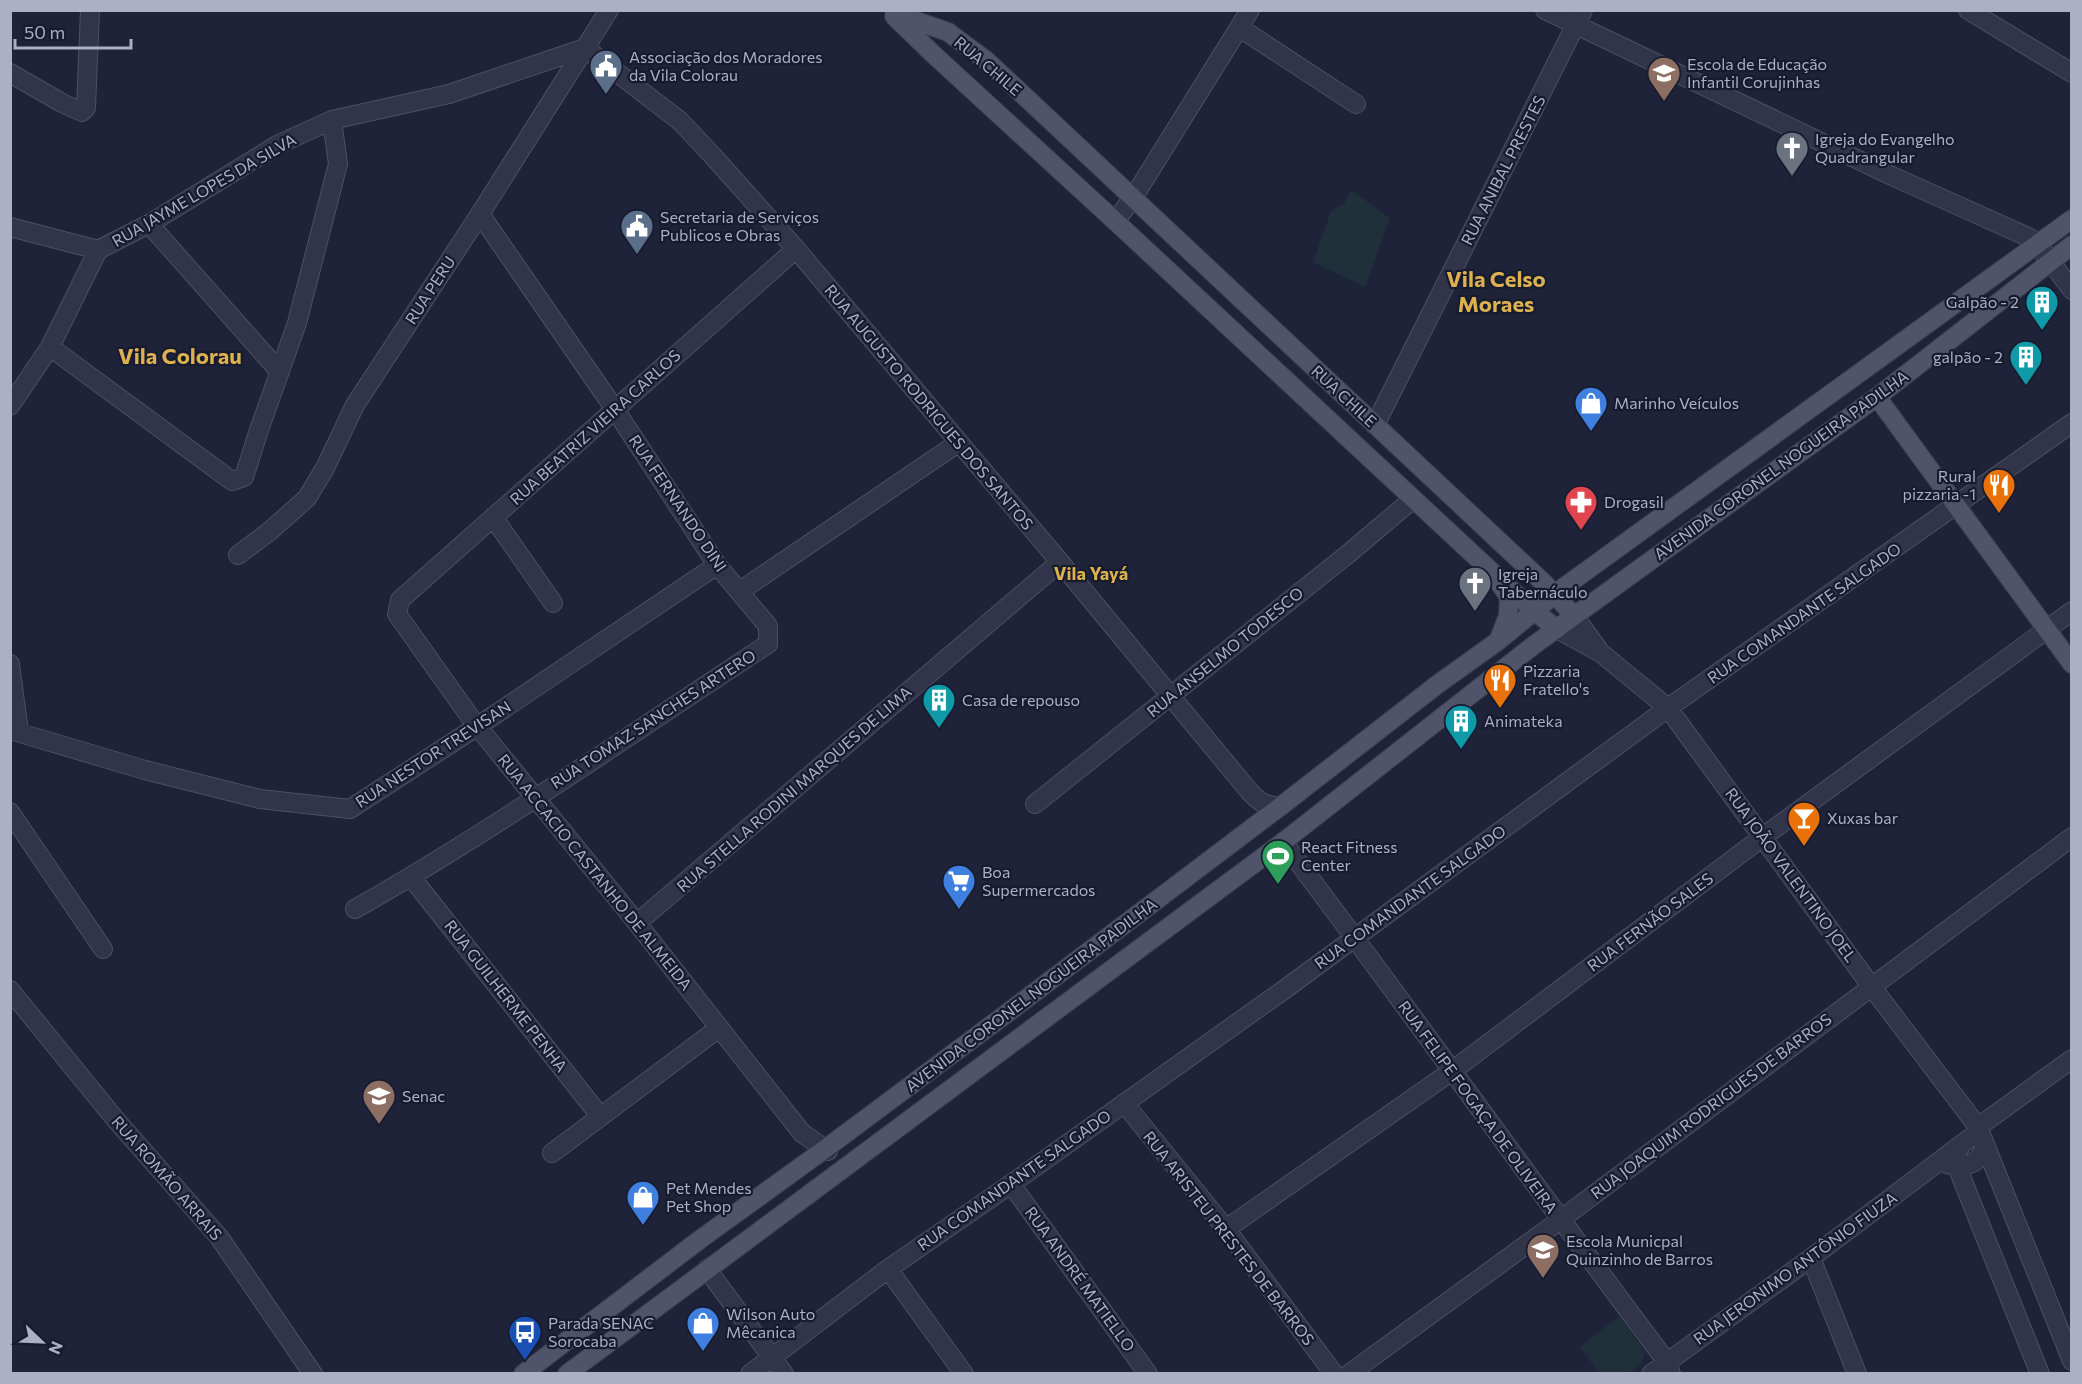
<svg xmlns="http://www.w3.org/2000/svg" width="2082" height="1384" font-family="Commissioner,sans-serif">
  <rect width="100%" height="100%" fill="#1e2339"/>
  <path fill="#20303a" d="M1351,190L1390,218L1365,287L1313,262L1331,211L1344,204Z
    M1619,1316L1645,1352C1642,1376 1618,1374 1599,1373L1580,1347Z"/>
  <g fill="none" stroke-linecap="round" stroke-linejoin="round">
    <defs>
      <path id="minor" d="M1545,10L1892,176L2030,238L2038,245L2072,290
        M1968,10L2072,73
        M1240,28L1356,104
        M10,73L62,103L82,112L86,108L90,10
        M1115,221L1133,198L1250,10
        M149,224L280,372
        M10,227L98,250
        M796,249L400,600L397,614L473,721L637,923L802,1133L828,1151
        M50,347L232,481L244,477L259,430L297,323L338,164L332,120
        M10,406L50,347L98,250L149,224L277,145L332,120L449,94L585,48L680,121L712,155L796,249L1060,562L1249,791C1259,802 1266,807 1281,806
        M1375,425L1583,10
        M493,517L553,603
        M238,555L270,531L307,498L325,468L355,405L480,214L609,10
        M740,591L958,443
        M1574,616L1598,649
        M1557,629L1601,653L1668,708L1871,986L1978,1127L2072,1361
        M10,664L19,732
        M10,730L145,770L260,799L350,809L478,726L717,565
        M1035,804L1348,554L1413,499
        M10,812L103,949
        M1283,842C1413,1014 1537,1190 1667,1362L1671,1374
        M411,877L600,1116
        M355,909C497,828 631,734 768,644V626L717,565L614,408L480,214
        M637,923L1060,562
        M10,990L116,1120L219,1237L313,1374
        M1124,1103L1226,1229L1334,1374
        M1978,1127L2072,1059
        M1962,1144L1956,1154V1164L2040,1374
        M552,1153L719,1028
        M1946,1164C1966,1168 1981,1165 1985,1144
        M1011,1184L1148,1374
        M1226,1229L1452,1071L1764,836L2072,611
        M1811,1258L1857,1374
        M707,1269L784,1374
        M888,1269L964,1374
        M750,1374L888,1269L1011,1184L1285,989L1668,708L2072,423
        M1349,1374L1560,1220L2072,837
        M1651,1374L1811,1258L1970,1138L1977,1136L1982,1137"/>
      <path id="major" d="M895,10L905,17L948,32L987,61L1545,584L1574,616
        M894,16L933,54L1115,221L1534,611L1557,629
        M1877,397L2072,664
        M1499,639L1508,616L1509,597L1500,584
        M523,1374L702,1238L825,1149L1002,1017L1281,806L1438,684L1498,641L1564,587L2072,219
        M567,1374L1283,842L1534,645L1877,397L2072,245"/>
    </defs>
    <use href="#minor" stroke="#4c5064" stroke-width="20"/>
    <use href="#major" stroke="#3b3f53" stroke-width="20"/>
    <use href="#minor" stroke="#323549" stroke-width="18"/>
    <use href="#major" stroke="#4f546a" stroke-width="18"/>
  </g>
  <defs>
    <symbol id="civic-pin" viewBox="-11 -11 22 30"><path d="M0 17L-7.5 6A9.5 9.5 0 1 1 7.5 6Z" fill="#5c6f8a" stroke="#171b2e"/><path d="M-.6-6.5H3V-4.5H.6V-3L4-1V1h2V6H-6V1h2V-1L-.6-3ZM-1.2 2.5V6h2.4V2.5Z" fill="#fff"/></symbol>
    <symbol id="school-pin" viewBox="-11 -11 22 30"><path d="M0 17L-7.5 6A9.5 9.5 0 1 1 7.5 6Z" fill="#8d6e63" stroke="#171b2e"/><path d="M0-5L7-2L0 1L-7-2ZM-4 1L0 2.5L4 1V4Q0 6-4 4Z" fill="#fff"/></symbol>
    <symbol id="church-pin" viewBox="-11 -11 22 30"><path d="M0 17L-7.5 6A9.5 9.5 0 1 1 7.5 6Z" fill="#6b7280" stroke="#171b2e"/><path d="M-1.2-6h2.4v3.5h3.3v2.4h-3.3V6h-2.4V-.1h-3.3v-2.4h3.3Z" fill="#fff"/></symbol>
    <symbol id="building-pin" viewBox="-11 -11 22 30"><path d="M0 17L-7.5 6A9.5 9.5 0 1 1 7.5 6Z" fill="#0f9aa8" stroke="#171b2e"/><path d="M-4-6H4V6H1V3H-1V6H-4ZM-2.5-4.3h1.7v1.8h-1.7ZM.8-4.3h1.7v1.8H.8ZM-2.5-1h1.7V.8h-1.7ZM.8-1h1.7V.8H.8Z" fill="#fff"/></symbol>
    <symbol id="shop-pin" viewBox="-11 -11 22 30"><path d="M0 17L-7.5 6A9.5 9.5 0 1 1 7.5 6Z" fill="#3f7fe0" stroke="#171b2e"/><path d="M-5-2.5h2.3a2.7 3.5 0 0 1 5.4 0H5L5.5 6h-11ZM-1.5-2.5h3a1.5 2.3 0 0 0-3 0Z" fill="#fff"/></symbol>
    <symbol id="restaurant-pin" viewBox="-11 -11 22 30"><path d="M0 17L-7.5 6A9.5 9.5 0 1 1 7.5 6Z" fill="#e8710a" stroke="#171b2e"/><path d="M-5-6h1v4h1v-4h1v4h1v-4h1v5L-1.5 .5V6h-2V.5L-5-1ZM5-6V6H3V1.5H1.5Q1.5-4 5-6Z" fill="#fff"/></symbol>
    <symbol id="pharmacy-pin" viewBox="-11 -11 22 30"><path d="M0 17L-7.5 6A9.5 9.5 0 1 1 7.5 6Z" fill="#e0444e" stroke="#171b2e"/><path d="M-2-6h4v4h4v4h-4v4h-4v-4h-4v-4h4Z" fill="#fff"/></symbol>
    <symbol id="bar-pin" viewBox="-11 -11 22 30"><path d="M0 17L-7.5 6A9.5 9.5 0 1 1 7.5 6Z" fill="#e8710a" stroke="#171b2e"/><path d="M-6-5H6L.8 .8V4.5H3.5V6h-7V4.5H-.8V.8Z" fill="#fff"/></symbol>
    <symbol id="stadium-pin" viewBox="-11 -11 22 30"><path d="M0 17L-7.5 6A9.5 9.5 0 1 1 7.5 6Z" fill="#2e9e5b" stroke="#171b2e"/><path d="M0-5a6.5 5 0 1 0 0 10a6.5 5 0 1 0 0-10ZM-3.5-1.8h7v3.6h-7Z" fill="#fff"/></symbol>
    <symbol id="supermarket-pin" viewBox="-11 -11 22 30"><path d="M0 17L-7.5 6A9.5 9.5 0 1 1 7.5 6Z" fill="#3f7fe0" stroke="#171b2e"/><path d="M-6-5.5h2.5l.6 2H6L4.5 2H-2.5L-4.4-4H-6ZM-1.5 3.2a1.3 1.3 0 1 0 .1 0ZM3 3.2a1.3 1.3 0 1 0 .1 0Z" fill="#fff"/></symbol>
    <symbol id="bus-pin" viewBox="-11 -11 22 30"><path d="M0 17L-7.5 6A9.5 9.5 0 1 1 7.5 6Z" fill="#1a4fb4" stroke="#171b2e"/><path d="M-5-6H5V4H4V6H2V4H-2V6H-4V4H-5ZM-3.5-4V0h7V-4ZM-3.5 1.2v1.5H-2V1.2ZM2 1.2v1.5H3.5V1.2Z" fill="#fff"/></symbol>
  </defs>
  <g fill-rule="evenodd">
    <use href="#civic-pin" x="587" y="47" width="38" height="52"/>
    <use href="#school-pin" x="1645" y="54" width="38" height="52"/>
    <use href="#church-pin" x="1773" y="129" width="38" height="52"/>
    <use href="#civic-pin" x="618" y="207" width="38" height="52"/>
    <use href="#building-pin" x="2023" y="283" width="38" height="52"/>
    <use href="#building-pin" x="2007" y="338" width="38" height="52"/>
    <use href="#shop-pin" x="1572" y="384" width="38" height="52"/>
    <use href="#restaurant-pin" x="1980" y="466" width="38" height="52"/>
    <use href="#pharmacy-pin" x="1562" y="483" width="38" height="52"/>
    <use href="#church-pin" x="1456" y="564" width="38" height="52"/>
    <use href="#restaurant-pin" x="1481" y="661" width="38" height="52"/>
    <use href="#building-pin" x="920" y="681" width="38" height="52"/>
    <use href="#building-pin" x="1442" y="702" width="38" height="52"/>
    <use href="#bar-pin" x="1785" y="799" width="38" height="52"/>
    <use href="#stadium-pin" x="1259" y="837" width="38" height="52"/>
    <use href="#supermarket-pin" x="940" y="862" width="38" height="52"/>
    <use href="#school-pin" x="360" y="1077" width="38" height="52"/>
    <use href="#shop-pin" x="624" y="1178" width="38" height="52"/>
    <use href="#school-pin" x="1524" y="1231" width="38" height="52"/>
    <use href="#shop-pin" x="684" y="1304" width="38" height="52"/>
    <use href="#bus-pin" x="506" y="1313" width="38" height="52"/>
  </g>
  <g text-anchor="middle" stroke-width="4.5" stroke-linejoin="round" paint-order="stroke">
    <g font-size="16" fill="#acafc6" stroke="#171b2e" text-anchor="start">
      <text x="629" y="63">Associação dos Moradores<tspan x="629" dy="18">da Vila Colorau</tspan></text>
      <text x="1687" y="70">Escola de Educação<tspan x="1687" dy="18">Infantil Corujinhas</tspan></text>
      <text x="1815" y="145">Igreja do Evangelho<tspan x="1815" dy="18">Quadrangular</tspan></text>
      <text x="660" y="223">Secretaria de Serviços<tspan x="660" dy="18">Publicos e Obras</tspan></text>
      <text x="2019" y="308" text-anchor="end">Galpão - 2</text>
      <text x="2003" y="363" text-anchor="end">galpão - 2</text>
      <text x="1614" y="409">Marinho Veículos</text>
      <text x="1976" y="482" text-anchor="end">Rural<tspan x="1976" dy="18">pizzaria -1</tspan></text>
      <text x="1604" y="508">Drogasil</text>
      <text x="1498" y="580">Igreja<tspan x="1498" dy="18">Tabernáculo</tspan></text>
      <text x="1523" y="677">Pizzaria<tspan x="1523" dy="18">Fratello's</tspan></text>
      <text x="962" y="706">Casa de repouso</text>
      <text x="1484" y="727">Animateka</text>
      <text x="1827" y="824">Xuxas bar</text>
      <text x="1301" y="853">React Fitness<tspan x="1301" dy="18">Center</tspan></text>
      <text x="982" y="878">Boa<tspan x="982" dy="18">Supermercados</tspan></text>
      <text x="402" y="1102">Senac</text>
      <text x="666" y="1194">Pet Mendes<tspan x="666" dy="18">Pet Shop</tspan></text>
      <text x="1566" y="1247">Escola Municpal<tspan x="1566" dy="18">Quinzinho de Barros</tspan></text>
      <text x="726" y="1320">Wilson Auto<tspan x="726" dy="18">Mêcanica</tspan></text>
      <text x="548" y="1329">Parada SENAC<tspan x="548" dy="18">Sorocaba</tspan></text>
    </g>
    <g font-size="16" fill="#acafc6" stroke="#171b2e">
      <text transform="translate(988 66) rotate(40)" y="6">RUA CHILE</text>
      <text transform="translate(1503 170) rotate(-63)" y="6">RUA ANIBAL PRESTES</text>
      <text transform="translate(204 190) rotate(-30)" y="6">RUA JAYME LOPES DA SILVA</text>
      <text transform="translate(430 290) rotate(-57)" y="6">RUA PERU</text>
      <text transform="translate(1344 396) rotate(43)" y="6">RUA CHILE</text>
      <text transform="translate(929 407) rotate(50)" y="6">RUA AUGUSTO RODRIGUES DOS SANTOS</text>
      <text transform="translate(595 427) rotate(-42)" y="6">RUA BEATRIZ VIEIRA CARLOS</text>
      <text transform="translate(1781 465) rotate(-36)" y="6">AVENIDA CORONEL NOGUEIRA PADILHA</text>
      <text transform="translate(678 503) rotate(56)" y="6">RUA FERNANDO DINI</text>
      <text transform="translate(1804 613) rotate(-35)" y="6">RUA COMANDANTE SALGADO</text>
      <text transform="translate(1225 652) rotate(-39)" y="6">RUA ANSELMO TODESCO</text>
      <text transform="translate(653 719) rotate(-33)" y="6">RUA TOMAZ SANCHES ARTERO</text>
      <text transform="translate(433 754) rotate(-33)" y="6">RUA NESTOR TREVISAN</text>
      <text transform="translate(794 789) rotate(-41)" y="6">RUA STELLA RODINI MARQUES DE LIMA</text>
      <text transform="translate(595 872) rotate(51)" y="6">RUA ACCACIO CASTANHO DE ALMEIDA</text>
      <text transform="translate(1791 875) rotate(54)" y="6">RUA JOÃO VALENTINO JOEL</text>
      <text transform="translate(1410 897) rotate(-36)" y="6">RUA COMANDANTE SALGADO</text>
      <text transform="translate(1650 922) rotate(-37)" y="6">RUA FERNÃO SALES</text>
      <text transform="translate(1031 995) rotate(-37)" y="6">AVENIDA CORONEL NOGUEIRA PADILHA</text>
      <text transform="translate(506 996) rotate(52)" y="6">RUA GUILHERME PENHA</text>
      <text transform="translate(1711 1106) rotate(-37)" y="6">RUA JOAQUIM RODRIGUES DE BARROS</text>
      <text transform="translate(1478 1107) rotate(54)" y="6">RUA FELIPE FOGAÇA DE OLIVEIRA</text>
      <text transform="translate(167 1178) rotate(49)" y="6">RUA ROMÃO ARRAIS</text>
      <text transform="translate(1014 1180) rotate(-35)" y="6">RUA COMANDANTE SALGADO</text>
      <text transform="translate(1229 1238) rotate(52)" y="6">RUA ARISTEU PRESTES DE BARROS</text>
      <text transform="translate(1795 1268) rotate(-36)" y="6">RUA JERONIMO ANTÔNIO FIUZA</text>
      <text transform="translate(1080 1279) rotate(54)" y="6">RUA ANDRÉ MATIELLO</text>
    </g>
    <g font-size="18" font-weight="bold" fill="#ddb150" stroke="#171b2e">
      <text x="1091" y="580">Vila Yayá</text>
    </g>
    <g font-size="22" font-weight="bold" fill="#ddb150" stroke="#171b2e">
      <text x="1496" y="287">Vila Celso<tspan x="1496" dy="25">Moraes</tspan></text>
      <text x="180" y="364">Vila Colorau</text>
    </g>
  </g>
  <rect width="2082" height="1384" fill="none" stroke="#acafc6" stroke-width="24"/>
  <g transform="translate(42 1342) rotate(113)" stroke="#171b2e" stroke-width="4.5" paint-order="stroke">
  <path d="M0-4.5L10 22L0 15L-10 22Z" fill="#acafc6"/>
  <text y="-9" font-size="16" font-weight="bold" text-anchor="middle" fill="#acafc6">N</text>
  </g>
  <path d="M15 39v9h116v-9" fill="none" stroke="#acafc6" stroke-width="3"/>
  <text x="24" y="39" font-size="18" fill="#acafc6" stroke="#171b2e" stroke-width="4.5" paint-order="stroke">50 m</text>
</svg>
